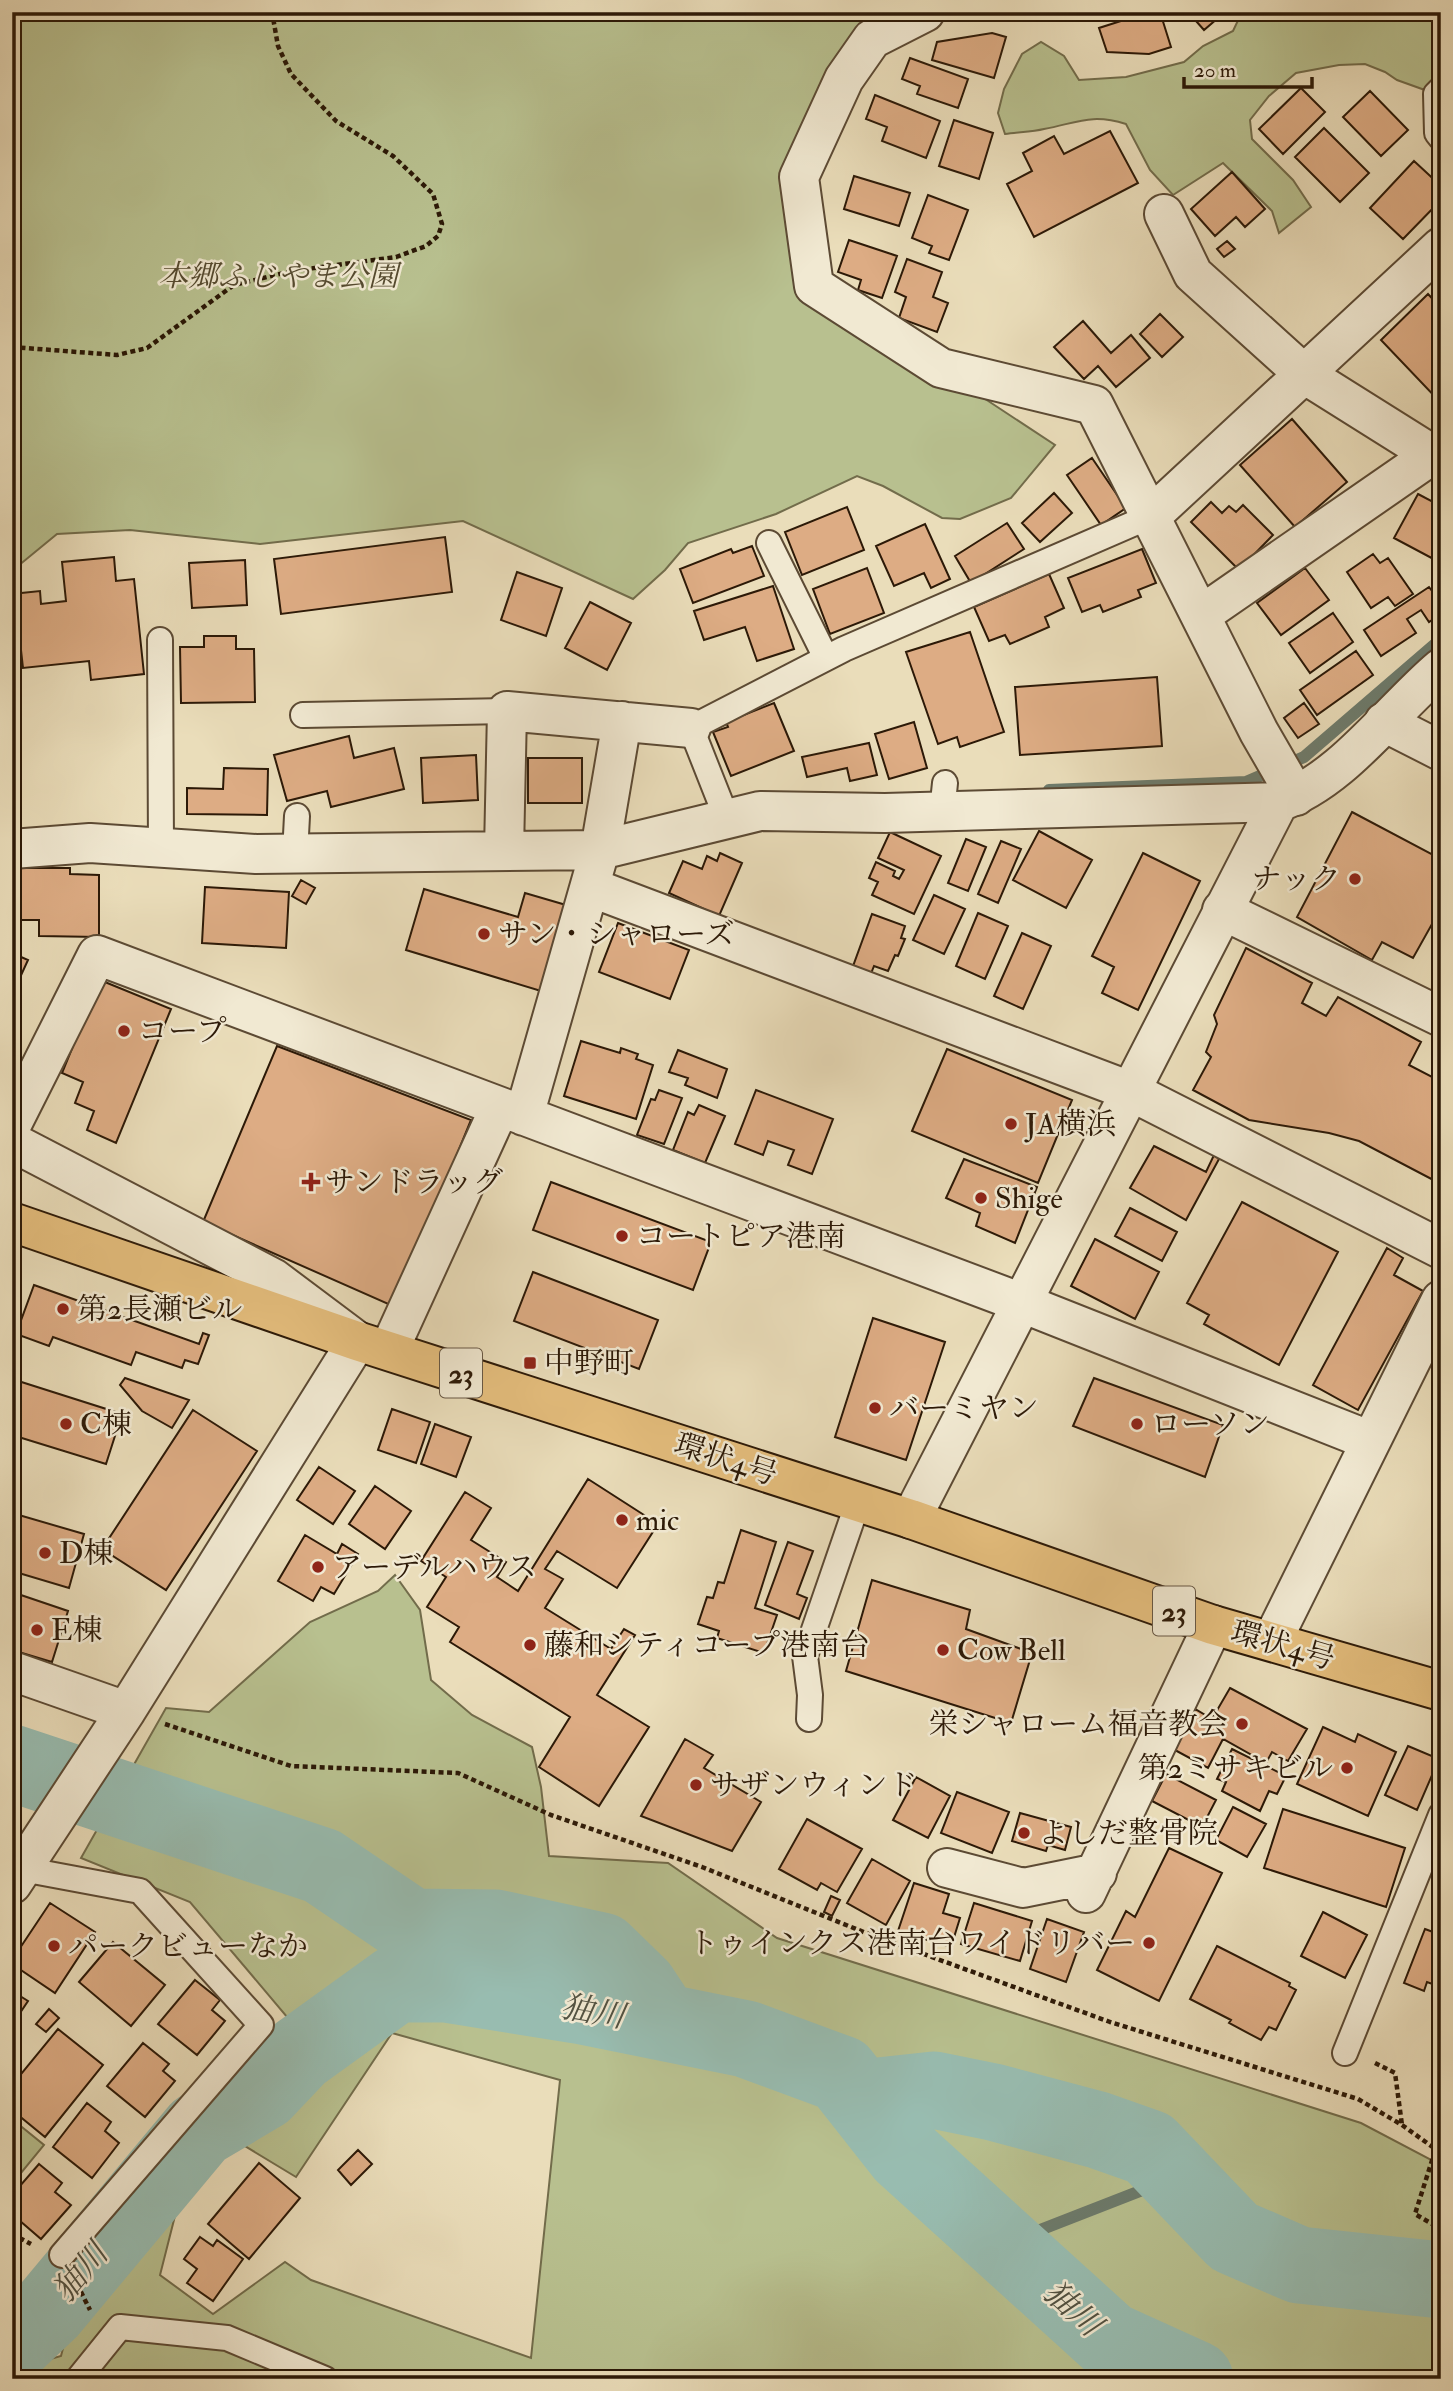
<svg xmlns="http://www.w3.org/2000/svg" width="1453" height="2391" font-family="'IM FELL Double Pica','Noto Serif JP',serif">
  <rect width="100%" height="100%" fill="#eaddba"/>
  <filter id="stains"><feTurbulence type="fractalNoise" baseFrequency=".00286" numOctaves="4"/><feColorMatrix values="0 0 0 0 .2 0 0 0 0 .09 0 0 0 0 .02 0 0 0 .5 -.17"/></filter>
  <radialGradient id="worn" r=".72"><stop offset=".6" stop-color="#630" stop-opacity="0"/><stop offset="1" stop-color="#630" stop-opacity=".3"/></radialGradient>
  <path fill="#b8c08f" stroke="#726c4b" stroke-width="2" fill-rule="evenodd" d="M12,12H919L818,135L814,286L1055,445L1011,498L960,519L942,518L883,486L857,476L776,514L688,543L665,570L633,599L463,521L260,544L130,530L57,534L12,571Z
    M1242,12H1370L1373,15L1377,12H1441V89L1436,94L1397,80L1385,72L1365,64L1339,65L1296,73L1269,96L1250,120L1252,139L1293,180L1311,207L1279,233L1272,211L1223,163L1173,195L1150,170L1126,124C1091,113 1077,123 1044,129C1032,132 1018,132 1005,134L998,113L1004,89L1022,54L1041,42L1064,56L1079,80L1126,77L1184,62L1203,46L1233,31Z
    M395,1575L420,1610L431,1680L472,1715L532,1747L541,1787L549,1856L668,1863L777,1938L1361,2123L1441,2165V2379H12V2370L61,2356L71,2318L106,2259L135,2193L194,2125L224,2101L293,2024L190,1902L81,1858L166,1708L209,1712L310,1622L378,1591ZM392,2033L560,2080L531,2358L311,2280L285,2262L213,2314L160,2275L177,2208L230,2137L296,2177Z
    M12,2119L44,2145L12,2184Z"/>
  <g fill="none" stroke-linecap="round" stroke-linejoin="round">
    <path stroke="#6d7b6c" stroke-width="12" d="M1049,790L1246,782L1304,757L1441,639
      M1010,2252L1022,2237L1176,2177"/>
    <path stroke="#98bcb0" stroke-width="77" d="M12,1763L322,1866L412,1927L446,1984
      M412,1927L496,1928L602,1951L639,1987L662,2022
      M860,2098L934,2090L993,2102L1098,2130L1149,2148L1234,2237L1299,2265L1441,2280
      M12,2345L49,2310L199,2130L263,2092L299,2054L396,1984H446L583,2006L746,2039L841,2074L904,2154L1109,2340L1195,2379"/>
  </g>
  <path fill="#ddac84" stroke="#2c1907" stroke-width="2" d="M1149,12H1160L1171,47L1149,54L1107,52L1099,28Z
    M1188,12H1225L1204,30Z
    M992,33L1006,37L994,78L932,60L937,42Z
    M910,58L968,79L958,108L917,94L920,86L902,79Z
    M1301,88L1325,112L1283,154L1259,129Z
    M1370,91L1408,130L1381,156L1343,117Z
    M875,95L940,121L926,158L882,141L887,127L866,119Z
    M954,120L993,133L979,179L939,166Z
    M1324,128L1369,173L1340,202L1295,157Z
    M1110,131L1138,183L1034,237L1007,184L1032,171L1023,153L1054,136L1064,154Z
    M1414,161L1441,186V200L1403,239L1370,208Z
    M1232,172L1265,209L1245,227L1236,217L1215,236L1191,209Z
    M854,176L910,193L899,226L844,209Z
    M928,195L968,210L949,260L929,253L932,246L912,238Z
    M849,240L897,256L882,298L858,290L861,280L838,272Z
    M1227,241L1235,249L1224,257L1217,249Z
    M907,259L942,272L933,297L948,303L937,332L899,318L906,297L895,292Z
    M1428,294L1441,308V403L1381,340Z
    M1160,314L1183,337L1162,357L1140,334Z
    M1083,321L1111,353L1131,335L1150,358L1116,387L1098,366L1084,379L1054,347Z
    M1292,419L1347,482L1295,527L1240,465Z
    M1092,458L1126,508L1101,525L1067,475Z
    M1054,493L1072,513L1040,542L1022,523Z
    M1418,494L1441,506V563L1394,538Z
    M1211,502L1222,513L1229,506L1236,512L1243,505L1273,535L1239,570L1191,522Z
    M847,507L864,550L802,575L785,532Z
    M1007,523L1024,549L971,583L955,556Z
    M925,524L950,579L931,588L924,573L894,586L876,546Z
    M445,537L452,592L281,614L274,559Z
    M752,546L764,576L693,603L680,569L731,549L733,553Z
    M1142,549L1156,583L1138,590L1141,597L1103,612L1100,605L1082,612L1068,578Z
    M1373,554L1380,563L1388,558L1413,594L1395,606L1388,597L1371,608L1347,572Z
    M114,557L116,581L134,579L144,674L91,680L89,661L23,668L20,641L12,642V594L40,591L41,604L66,601L62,562Z
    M245,560L247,605L192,608L189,563Z
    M867,568L884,613L830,634L813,589Z
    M1305,568L1329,600L1281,635L1257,603Z
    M517,572L562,588L546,636L501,620Z
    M1049,574L1064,608L1045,617L1049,627L1010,644L1005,635L989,641L974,607Z
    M773,586L794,649L757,661L745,627L704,640L694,611Z
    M1429,587L1441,603V614L1429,622L1421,610L1407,619L1416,633L1381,656L1364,630Z
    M590,602L631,623L607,670L565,648Z
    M1333,613L1353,642L1310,673L1289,643Z
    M970,632L1004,732L960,747L957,737L938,744L906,652Z
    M204,636H236V649H254L255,702L181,703L180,647H204Z
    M1356,651L1373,675L1317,715L1300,690Z
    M1157,677L1162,746L1020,755L1015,687Z
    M774,703L794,751L731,776L713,732L728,727L726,722Z
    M1304,703L1319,724L1298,738L1284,718Z
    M914,722L927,768L889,779L875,734Z
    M349,736L354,758L394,748L404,789L331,807L327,791L287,801L274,755Z
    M869,743L877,775L850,781L847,768L807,777L802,757Z
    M476,755L478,800L423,803L421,758Z
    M528,758H582V803H528Z
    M224,768L268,769L267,815L187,814V788L223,789Z
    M1352,812L1441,859V908L1413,958L1382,942L1372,960L1297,917Z
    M1039,831L1092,860L1066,908L1013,880Z
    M890,832L941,856L914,914L872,895L878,882L869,878L876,862L895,871L893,876L899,879L904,870L878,858Z
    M966,839L986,847L968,891L948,883Z
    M1001,841L1021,849L998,903L978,894Z
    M720,853L742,863L719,916L669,893L683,861L702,869L707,856L717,861Z
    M1143,853L1200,881L1138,1010L1102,993L1114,967L1092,956Z
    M12,868H70V874L99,875V937L39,936V920H12Z
    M301,880L315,888L306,904L292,896Z
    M205,887L289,892L286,948L202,943Z
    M424,889L518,917L525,893L566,905L541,991L406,950Z
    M934,895L965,909L944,954L913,940Z
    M978,913L1008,926L985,979L956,966Z
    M872,914L905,926L901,938L905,939L898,956L895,955L888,971L874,966L870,976L852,969Z
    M618,923L689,950L670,999L599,972Z
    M1022,933L1051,946L1023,1009L994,996Z
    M1246,948L1312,983L1302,1003L1326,1016L1338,997L1421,1042L1409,1065L1432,1077L1441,1062V1184L1359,1141L1329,1133L1249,1120L1193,1090L1211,1057L1206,1052L1217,1024L1214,1015Z
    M12,953L28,960L12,995Z
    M100,980L171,1009L116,1143L87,1130L94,1111L75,1103L83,1082L62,1073Z
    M581,1041L620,1053L621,1048L638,1054L636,1059L653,1065L636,1119L564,1096Z
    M277,1046L471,1120L395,1307L203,1222Z
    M947,1049L1072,1100L1038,1183L912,1131Z
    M678,1050L727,1069L717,1098L685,1085L688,1078L669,1072Z
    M659,1090L682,1098L664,1144L637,1135L651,1099L655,1100Z
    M756,1090L833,1119L812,1174L788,1165L794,1150L768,1141L763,1155L735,1144Z
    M699,1105L725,1116L705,1163L673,1150L688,1112L694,1115Z
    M1154,1146L1206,1172L1214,1155L1219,1159L1186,1220L1130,1188Z
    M964,1159L1037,1187L1015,1243L976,1226L980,1213L946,1198Z
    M551,1182L711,1242L693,1290L533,1230Z
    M1242,1202L1338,1252L1279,1365L1204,1324L1209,1315L1187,1303Z
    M1130,1208L1177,1232L1162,1261L1115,1236Z
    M1095,1239L1159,1272L1135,1319L1071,1286Z
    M1387,1248L1403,1258L1394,1275L1423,1291L1358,1410L1313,1385Z
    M533,1272L658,1320L639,1369L514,1321Z
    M34,1285L199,1344L203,1333L209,1335L198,1364L185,1360L182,1368L136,1352L131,1365L53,1337L49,1346L16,1334Z
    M873,1318L945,1342L906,1460L835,1437Z
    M125,1378L189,1400L172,1428L142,1411L120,1385Z
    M1094,1378L1223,1425L1205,1477L1073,1426Z
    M12,1379L122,1414L106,1464L12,1435Z
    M392,1409L430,1422L416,1463L378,1450Z
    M193,1410L257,1451L166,1590L102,1549Z
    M435,1424L471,1437L456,1477L421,1464Z
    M319,1467L355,1491L333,1524L297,1500Z
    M588,1479L658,1524L617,1588L557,1551L545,1569L563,1579L545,1608L611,1649L624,1629L635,1635L597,1695L649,1727L599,1806L539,1767L570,1717L450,1642L459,1627L427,1607L446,1577L421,1561L465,1492L491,1508L471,1540L506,1562L497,1577L518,1591Z
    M375,1486L411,1511L385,1549L349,1524Z
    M12,1513L84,1534L69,1588L12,1571Z
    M741,1530L776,1542L755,1608L777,1615L764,1653L717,1638L719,1631L698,1624L707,1597L713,1598L718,1582L724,1583Z
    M305,1535L337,1554L342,1544L358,1554L334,1594L321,1587L313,1601L278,1581Z
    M788,1542L813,1551L797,1594L807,1598L799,1619L765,1605Z
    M872,1580L970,1610L966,1629L1032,1653L1011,1723L846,1671Z
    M12,1592L68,1611L52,1662L12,1650Z
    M1230,1688L1307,1729L1288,1761L1272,1752L1266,1763L1223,1739L1208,1768L1173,1749L1195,1709L1212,1719Z
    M1323,1727L1355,1742L1358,1734L1396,1752L1368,1816L1297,1784Z
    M685,1739L713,1755L704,1768L761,1802L732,1851L641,1816Z
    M1408,1746L1439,1759L1417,1810L1385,1795Z
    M1232,1749L1286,1776L1277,1794L1269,1791L1260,1811L1222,1791L1226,1782L1217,1779Z
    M1166,1774L1216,1800L1202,1827L1152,1801Z
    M916,1777L950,1796L928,1838L893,1820Z
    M957,1792L1009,1812L992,1853L941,1833Z
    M1233,1807L1266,1824L1247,1857L1216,1840Z
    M1283,1809L1405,1848L1386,1907L1264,1868Z
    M1020,1813L1071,1827L1065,1850L1048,1845L1046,1851L1012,1841Z
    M807,1819L862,1849L837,1892L821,1883L817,1890L779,1869Z
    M1169,1848L1222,1873L1159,2001L1097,1970L1126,1911L1135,1917Z
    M872,1859L910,1881L886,1925L847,1903Z
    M914,1883L949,1894L943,1913L960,1918L951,1947L898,1931Z
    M831,1896L840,1900L832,1916L824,1912Z
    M50,1903L95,1932L55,1993L12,1964V1960Z
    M974,1903L1032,1921L1020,1961L961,1944Z
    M1323,1912L1367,1935L1345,1978L1301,1956Z
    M1047,1919L1084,1932L1066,1982L1030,1969Z
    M1425,1929L1441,1935V1987L1427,1982L1424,1991L1404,1983Z
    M113,1942L165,1985L131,2026L79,1982Z
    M1217,1946L1290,1983L1289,1986L1296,1990L1276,2030L1269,2027L1261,2040L1229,2023L1231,2020L1190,1999Z
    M195,1980L220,2000L212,2010L225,2021L197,2055L158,2024Z
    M12,1991L28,2001L12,2025Z
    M49,2009L59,2018L46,2032L36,2024Z
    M58,2029L103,2065L45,2137L12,2110V2085Z
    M143,2043L169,2064L163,2071L175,2081L145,2117L107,2086Z
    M87,2103L111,2122L105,2131L119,2143L92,2178L53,2147Z
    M358,2150L372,2164L351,2185L338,2170Z
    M259,2163L300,2198L249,2259L208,2224Z
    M39,2164L62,2183L55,2192L71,2205L41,2239L12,2214V2195Z
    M200,2237L213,2246L217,2240L243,2259L213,2301L187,2283L197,2269L184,2259Z"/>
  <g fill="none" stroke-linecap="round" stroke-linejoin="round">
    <defs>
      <path id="service" d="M1441,89L1436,94L1437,133L1441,138
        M769,543L826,658
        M160,640L161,848
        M303,715L507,711
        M942,812L945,783
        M727,819L691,728L844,649L1151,516
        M295,854L297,816
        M809,1719L810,1695L805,1656L858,1502
        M22,1869L140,1891L261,2025L62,2255
        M1345,2053L1441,1815
        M78,2379L120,2327L227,2338L325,2379"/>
      <path id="minor" d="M925,12L872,39L844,79L799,177L814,286L941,368L1094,405L1259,732L1296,796
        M1164,214L1193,274L1304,374L1441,460
        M1151,516L1441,247
        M1201,615L1432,455
        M1384,722L1441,751
        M12,849L90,843L256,854L600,850L760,811L885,813L1279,802
        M504,851L507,711L691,728
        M590,887L1130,1091L1441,1249
        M1222,910L1441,1017
        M524,1116L600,850L622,721
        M12,1124L97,955L1022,1303L1371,1441
        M12,1142L273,1278L357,1341L126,1711L12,1884
        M389,1350L500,1107
        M1272,1641L1441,1300
        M12,1671L126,1711
        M947,1868L1023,1888L1097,1873
        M1086,1893L1213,1625"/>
      <path id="tertiary" d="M911,1519L1279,802C1342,781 1391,710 1441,668"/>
      <path id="primary" d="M12,1222L357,1341L911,1519L1213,1625L1441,1691"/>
    </defs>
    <use href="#service" stroke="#5c4a34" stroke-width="28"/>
    <use href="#minor" stroke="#5c4a34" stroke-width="42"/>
    <use href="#tertiary" stroke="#5c4a34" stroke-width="42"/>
    <use href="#primary" stroke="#2c1907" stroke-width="42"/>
    <path stroke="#2c1907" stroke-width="4.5" stroke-dasharray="5 3.5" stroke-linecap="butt" d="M12,347L117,355L147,348L234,285L292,271L396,257L426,246L438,236L442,224L433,194L393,156L336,121L291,74L278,46L272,12
      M165,1724L291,1766L458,1773L551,1815L702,1867L866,1933L1110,2022L1358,2099L1402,2125L1441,2153
      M1375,2063L1395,2073L1402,2125
      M1435,2151L1415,2214L1441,2229
      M12,2234L31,2244
      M77,2284L90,2310"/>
    <use href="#service" stroke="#f1e9d2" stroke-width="24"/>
    <use href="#minor" stroke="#f1e9d2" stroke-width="38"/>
    <use href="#tertiary" stroke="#f1e9d2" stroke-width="38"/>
    <use href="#primary" stroke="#e5be7d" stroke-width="38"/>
  </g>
  <g fill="#8f2418" stroke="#f1e9d2" stroke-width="2.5">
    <circle cx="1355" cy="879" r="7"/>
    <circle cx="484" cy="934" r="7"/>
    <circle cx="124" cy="1031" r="7"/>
    <circle cx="1011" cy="1124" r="7"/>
    <path d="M307.5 1171.5h7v7h7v7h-7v7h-7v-7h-7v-7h7z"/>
    <circle cx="981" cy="1198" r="7"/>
    <circle cx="622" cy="1236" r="7"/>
    <circle cx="63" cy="1309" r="7"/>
    <rect x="523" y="1356" width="14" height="14" rx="3.5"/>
    <circle cx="875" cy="1408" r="7"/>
    <circle cx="66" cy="1424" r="7"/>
    <circle cx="1137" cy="1424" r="7"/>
    <circle cx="622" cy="1520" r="7"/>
    <circle cx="45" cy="1553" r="7"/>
    <circle cx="318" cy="1567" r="7"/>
    <circle cx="37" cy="1630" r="7"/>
    <circle cx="530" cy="1645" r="7"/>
    <circle cx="943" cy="1650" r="7"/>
    <circle cx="1242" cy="1724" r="7"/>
    <circle cx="1347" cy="1768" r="7"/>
    <circle cx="696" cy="1785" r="7"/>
    <circle cx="1024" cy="1833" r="7"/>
    <circle cx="1149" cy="1943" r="7"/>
    <circle cx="54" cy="1946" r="7"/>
  </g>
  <g text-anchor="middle" stroke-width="5" stroke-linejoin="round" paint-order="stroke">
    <g fill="#f1e9d2" stroke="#675744" stroke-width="2">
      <rect x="440" y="1348.5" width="42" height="49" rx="5"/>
      <rect x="1153" y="1586.5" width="42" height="49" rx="5"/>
    </g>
    <g font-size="28" font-weight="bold" fill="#2c1907">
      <text x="461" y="1383">23</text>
      <text x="1174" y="1621">23</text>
    </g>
    <g font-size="30" font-style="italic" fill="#564b30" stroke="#f1e9d2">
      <text x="278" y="286">本郷ふじやま公園</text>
    </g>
    <g font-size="30" fill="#2c1907" stroke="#f1e9d2" text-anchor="start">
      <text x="1341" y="889" text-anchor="end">ナック</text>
      <text x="498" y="944">サン・シャローズ</text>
      <text x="138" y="1041">コープ</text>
      <text x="1025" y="1134">JA横浜</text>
      <text x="325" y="1192">サンドラッグ</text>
      <text x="995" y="1208">Shige</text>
      <text x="636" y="1246">コートピア港南</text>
      <text x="77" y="1319">第2長瀬ビル</text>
      <text x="544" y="1373">中野町</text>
      <text x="889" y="1418">バーミヤン</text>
      <text x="80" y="1434">C棟</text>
      <text x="1151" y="1434">ローソン</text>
      <text x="636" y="1530">mic</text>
      <text x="59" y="1563">D棟</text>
      <text x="332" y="1577">アーデルハウス</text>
      <text x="51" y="1640">E棟</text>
      <text x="544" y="1655">藤和シティコープ港南台</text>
      <text x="957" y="1660">Cow Bell</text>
      <text x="1228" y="1734" text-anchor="end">栄シャローム福音教会</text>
      <text x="1333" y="1778" text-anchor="end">第2ミサキビル</text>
      <text x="710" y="1795">サザンウィンド</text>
      <text x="1038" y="1843">よしだ整骨院</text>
      <text x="1135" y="1953" text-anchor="end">トゥインクス港南台ワイドリバー</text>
      <text x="68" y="1956">パークビューなか</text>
    </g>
    <g font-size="30" fill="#2c1907" stroke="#f1e9d2">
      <text transform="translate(726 1459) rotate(18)" y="10">環状4号</text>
      <text transform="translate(1283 1645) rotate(16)" y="10">環状4号</text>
    </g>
    <g font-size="32" font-style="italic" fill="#525242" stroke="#f1e9d2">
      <text transform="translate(593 2011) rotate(10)" y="11">㹨川</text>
      <text transform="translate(80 2272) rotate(-50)" y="11">㹨川</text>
      <text transform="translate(1073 2308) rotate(42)" y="11">㹨川</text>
    </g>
  </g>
  <rect width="1453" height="2391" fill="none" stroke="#eaddba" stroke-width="42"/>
  <rect x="14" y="14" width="1425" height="2363" fill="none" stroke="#2c1907" stroke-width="3.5"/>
  <rect x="21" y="21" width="1411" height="2349" fill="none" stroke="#2c1907" stroke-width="2"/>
  <path d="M1184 77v10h128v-10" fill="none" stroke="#2c1907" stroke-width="3.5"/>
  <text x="1194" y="77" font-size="21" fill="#2c1907" stroke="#f1e9d2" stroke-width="5" paint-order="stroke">20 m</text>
  <rect width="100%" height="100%" filter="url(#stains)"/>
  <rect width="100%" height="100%" fill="url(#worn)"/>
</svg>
